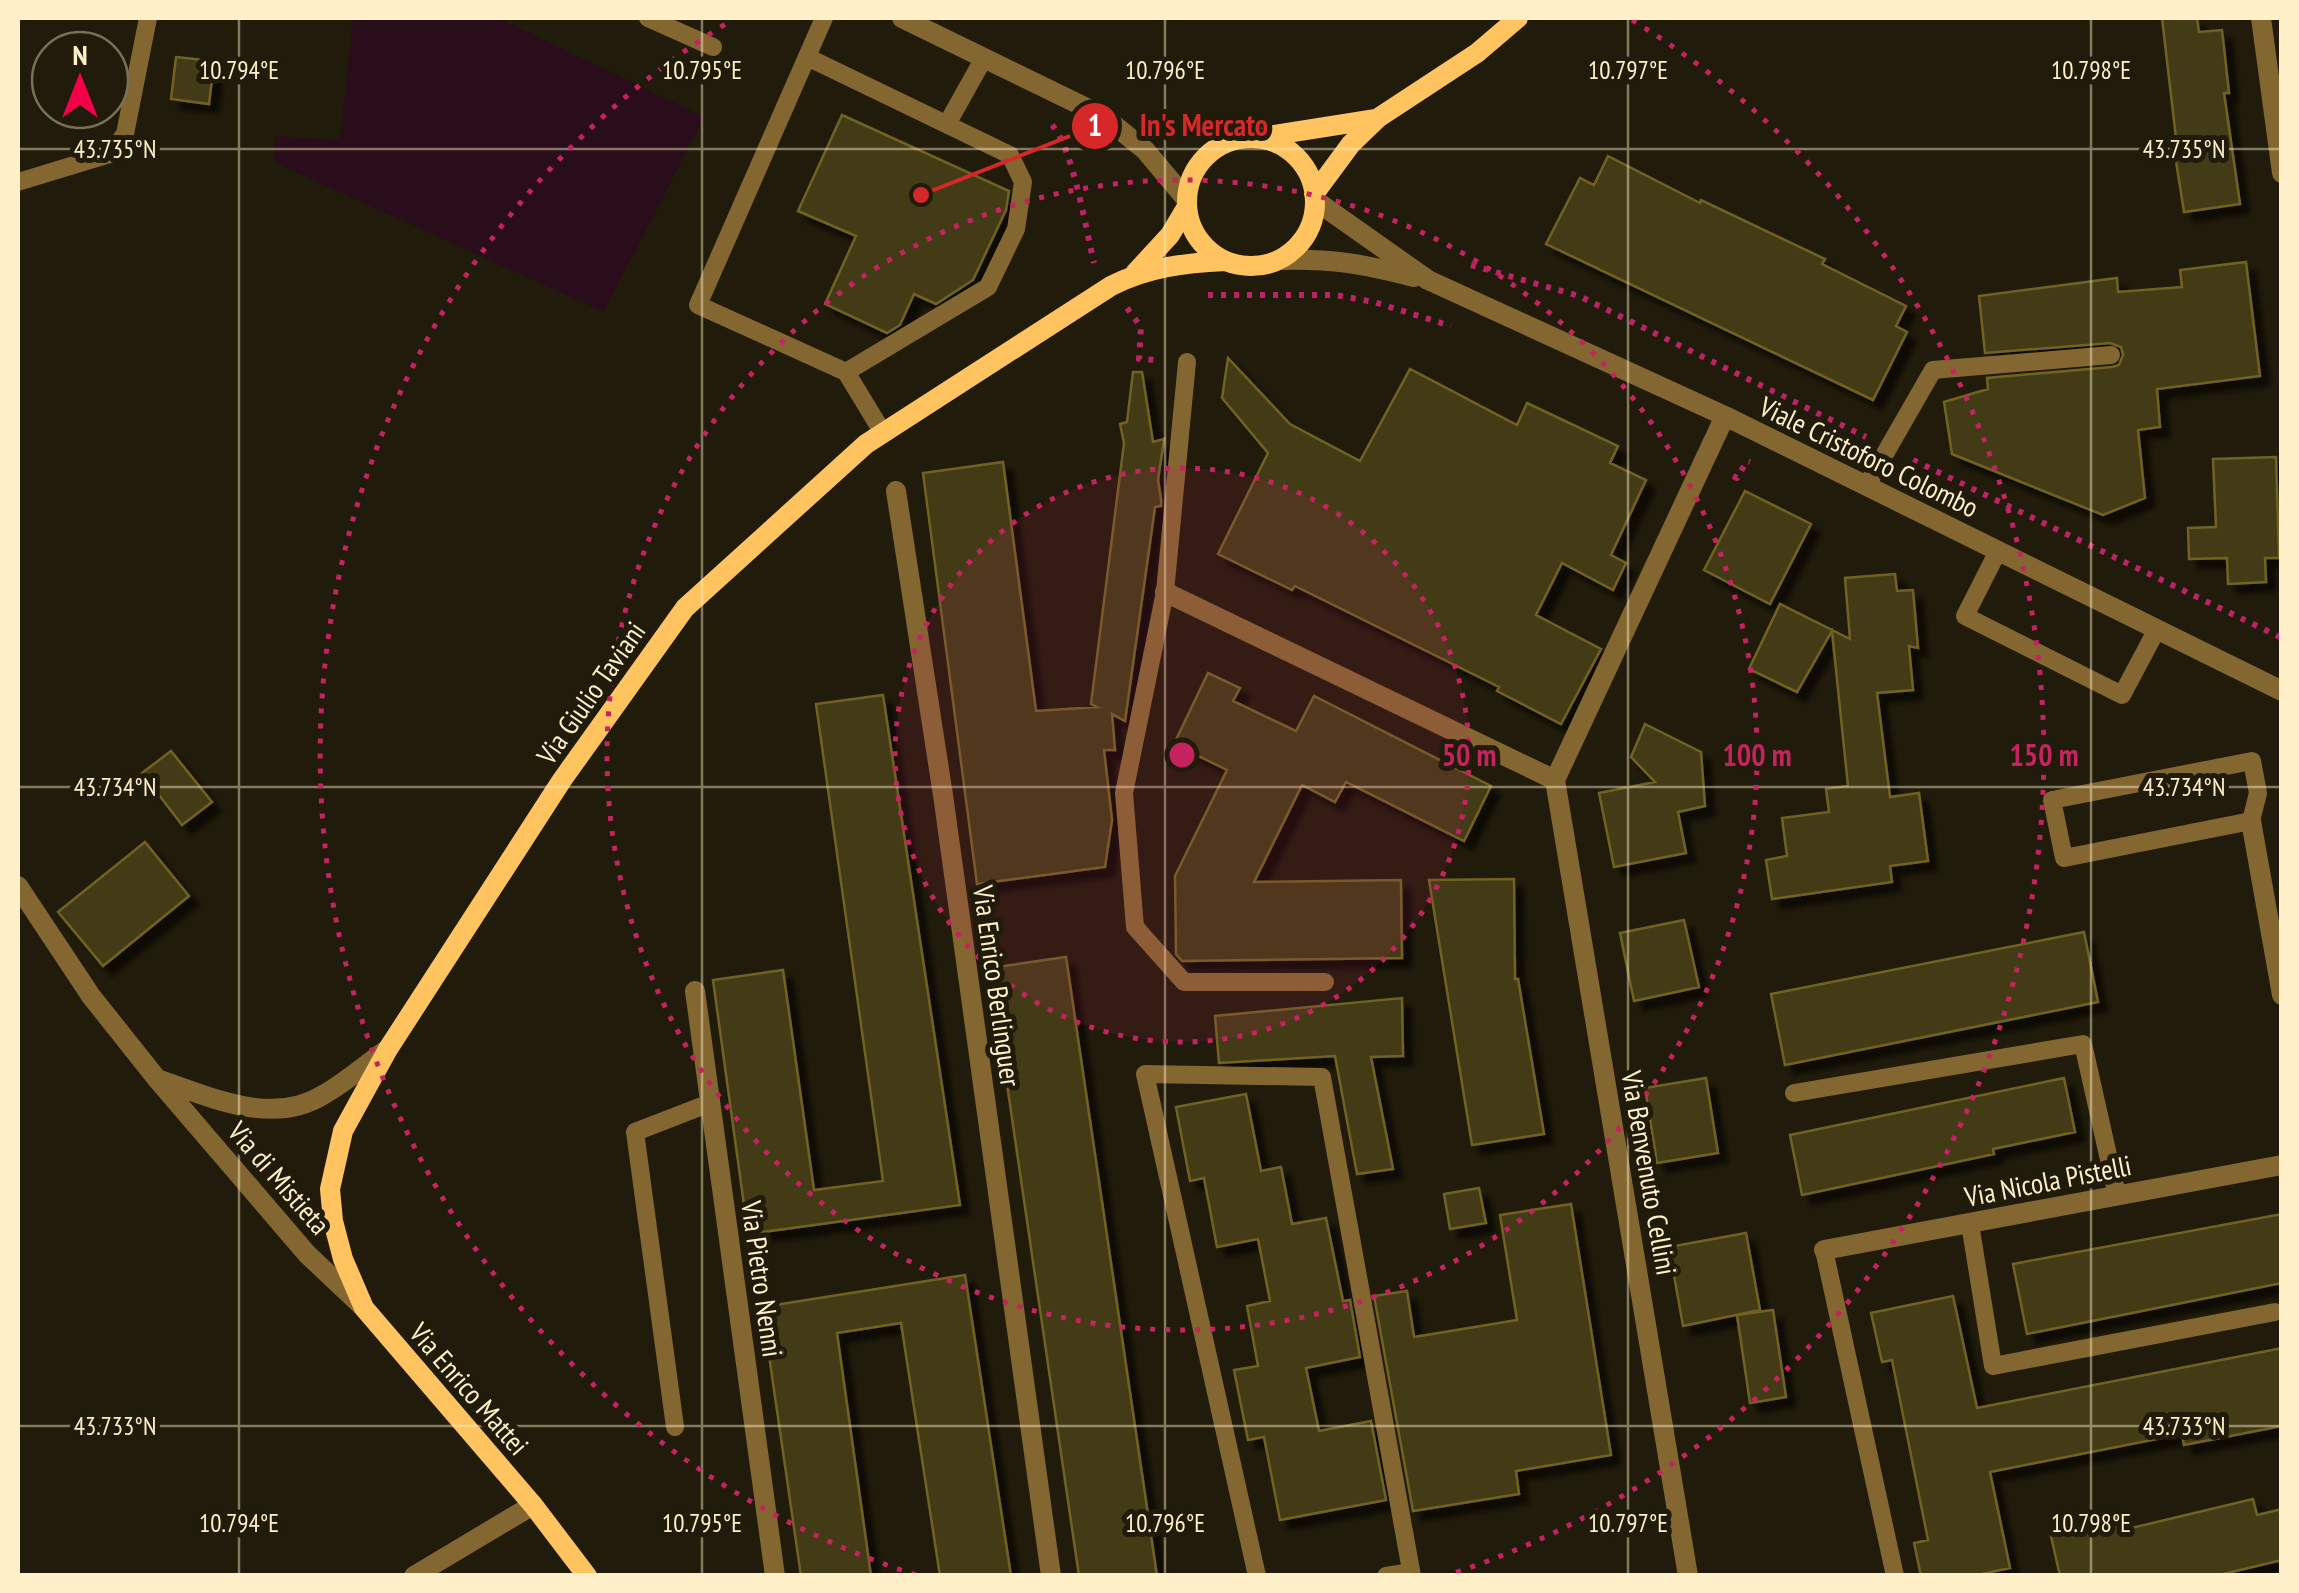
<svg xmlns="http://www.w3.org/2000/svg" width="2299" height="1593" font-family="'PT Sans Narrow',sans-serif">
  <defs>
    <filter id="shadow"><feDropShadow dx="9" dy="9" stdDeviation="2.5" flood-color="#0009"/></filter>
  </defs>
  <rect width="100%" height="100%" fill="#201b0a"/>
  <path fill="#2a0d1a" d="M353,18H498L704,117L604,312L274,162L275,136L340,140Z"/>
  <path fill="#433a15" stroke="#716224" stroke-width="2.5" filter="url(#shadow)" d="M2162,18H2197L2199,32L2222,30L2229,93H2224L2240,204L2184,212L2175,155H2178Z
    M176,57L214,61L209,104L171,99Z
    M842,115L1009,191L1006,210L973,280L936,304L914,294L900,325L887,333L825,304L856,236L798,211Z
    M1608,156L1700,203L1701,200L1825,259L1822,264L1906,306L1896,326L1907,332L1873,400L1546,244L1580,178L1594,185Z
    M2246,262L2260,376L2157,389L2160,427L2138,430L2145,498L2103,515L1952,454L1944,402L1988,389L1987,378L2112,367L2119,365L2123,355L2121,347L2110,343L1985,353L1979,296L2117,278L2118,292L2182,287L2180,270Z
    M1228,358L1290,424L1360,461L1410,369L1517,425L1527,403L1618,446L1610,463L1646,480L1611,555L1626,563L1613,590L1562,563L1536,615L1601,649L1561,724L1497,691L1499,687L1295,586L1292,590L1218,554L1268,453L1222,398Z
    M1133,372H1142L1153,442L1164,439L1158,480L1161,499V506L1155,507L1125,721L1112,714L1115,750H1104L1112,820L1105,867L977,884L923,473L1003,462L1036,711L1097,707L1091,704L1124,443L1120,424L1127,422Z
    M2276,457L2279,558H2265L2266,582L2228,584L2227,558L2189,559L2188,528L2216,527L2213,459Z
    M1745,491L1811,524L1770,604L1704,570Z
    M1895,574L1897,591L1913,590L1918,648L1909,646L1913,690L1877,693L1890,797L1919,793L1928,861L1890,866L1892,882L1772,899L1766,860L1787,856L1782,818L1829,812L1826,789L1848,786L1832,631L1797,692L1749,669L1780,604L1850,639L1845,578Z
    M1208,673L1240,688L1233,701L1296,731L1314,696L1491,786L1464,841L1346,782L1335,802L1302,785L1254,882L1401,880L1402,958L1182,961L1176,954L1175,876L1227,770L1174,744Z
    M883,695L960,1205L748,1234L713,980L783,970L814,1190L883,1181L816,704Z
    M1645,724L1701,752L1705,806L1678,812L1686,853L1614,867L1599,793L1655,782L1631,757Z
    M171,751L212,802L182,825L142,773Z
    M145,842L189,896L103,966L58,912Z
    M1514,879L1515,979H1518L1544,1134L1472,1145L1429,880Z
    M1684,920L1699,987L1634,1001L1620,933Z
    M2084,932L2098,1002L1785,1065L1771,994Z
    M1066,957L1157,1576H1079L990,968Z
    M1402,998L1403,1056L1371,1057L1393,1169L1357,1174L1335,1056L1219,1063L1215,1016Z
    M1706,1078L1718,1153L1657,1163L1645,1088Z
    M2064,1078L2075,1132L1993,1149L1994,1154L1802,1195L1790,1135Z
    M1246,1094L1261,1171L1281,1167L1292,1224L1326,1218L1343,1301L1350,1300L1360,1357L1306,1368L1319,1431L1371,1421L1386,1500L1280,1520L1264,1437L1248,1440L1234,1370L1258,1366L1247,1306L1270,1301L1258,1239L1217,1247L1204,1178L1190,1181L1176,1107Z
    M1479,1188L1486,1223L1450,1229L1444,1194Z
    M1571,1204L1611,1455L1516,1471L1519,1494L1413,1511L1374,1296L1407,1291L1414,1337L1517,1320L1500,1215Z
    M2282,1214V1283L2027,1334L2013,1264Z
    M1746,1233L1760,1310L1683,1326L1669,1247Z
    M965,1275L1011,1576H940L901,1323L837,1333L871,1576H801L762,1307Z
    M1953,1296L1977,1408L2282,1348V1426L2184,1445L2182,1434L1990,1472L2010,1568L1972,1576H1921L1914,1543L1928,1540L1892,1360L1882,1362L1871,1313Z
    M1773,1310L1786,1397L1750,1403L1737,1315Z
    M2253,1499L2257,1515L2282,1509V1560L2215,1576H2060L2050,1532L2115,1516L2119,1531Z"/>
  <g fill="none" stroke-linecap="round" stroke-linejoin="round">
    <path stroke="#bb2267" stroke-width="6" stroke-dasharray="5 8" stroke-linecap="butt" d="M1052,125C1073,148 1086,230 1094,263
      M1471,265L1579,296L1866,437
      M1208,295H1335L1374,302L1451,326
      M1127,308L1141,327L1139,359L1160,360
      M1913,460L2282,638
      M1733,476L1737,478L1747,461L1750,462"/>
    <path stroke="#846631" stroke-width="18" d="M648,18L713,47
      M807,57L1010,155L1023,182L1016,229L988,287L846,372L698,305L824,18
      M947,124L984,58
      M18,182L110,154L125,134L148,18
      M1187,362L1165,592L1124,793L1135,927L1184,982H1325
      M846,372L883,433
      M1867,485L1933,370L2111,355
      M1998,551L1965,616L2122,695L2157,629
      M2252,761L2258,793L2251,821L2064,858L2052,800Z
      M1794,1093L2083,1044L2117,1195
      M1970,1224L1993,1366L2275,1312
      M1824,1250L1895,1576
      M675,1427L635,1132L710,1103
      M1257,1576L1145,1074L1322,1077L1412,1576
      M1386,1576L1411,1572"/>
    <path stroke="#846631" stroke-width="20" d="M902,18L1103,116L1145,150L1187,200
      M2261,18L2282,173
      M1316,201L1428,280L1725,416L2282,691
      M1278,260C1331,258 1363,264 1414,277
      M896,491L943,795L1051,1576
      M1165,592L1555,780
      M2251,821L2282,995
      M18,886L91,996L157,1079L307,1254L362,1306
      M695,991L775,1576
      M157,1079C209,1096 271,1127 323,1095C346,1082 366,1064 388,1049
      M1824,1250L2282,1165
      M414,1576L533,1505
      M1688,1576L1555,780L1725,416"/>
    <path stroke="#ffc460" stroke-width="20" d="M1262,137L1376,119
      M1187 202a64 64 0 1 1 128 0a64 64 0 1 1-128 0Z
      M1314,194L1351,144L1378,118L1477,53L1518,18
      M1135,273L1170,235L1186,208
      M587,1576L533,1505L364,1308L343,1259L333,1221L330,1189L343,1131L388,1049L562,780L685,608L866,444L1111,286C1148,267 1185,263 1226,261"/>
  </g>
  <path fill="none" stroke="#fff0c9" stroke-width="2.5" stroke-opacity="0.45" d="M239,18V1576M702,18V1576M1165,18V1576M1628,18V1576M2091,18V1576M18,149H2282M18,787H2282M18,1426H2282"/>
  <circle cx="1182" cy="755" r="287" fill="#c52360" fill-opacity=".12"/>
  <g fill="none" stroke="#c52360" stroke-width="5" stroke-dasharray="5 10">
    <circle cx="1182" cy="755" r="287"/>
    <circle cx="1182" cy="755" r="575"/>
    <path d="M916 1575A862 862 0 0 1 732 20M1632 20A862 862 0 0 1 1448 1575"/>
  </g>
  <g text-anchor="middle" stroke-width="10" stroke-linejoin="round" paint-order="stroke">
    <g font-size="28" fill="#fff0c9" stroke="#201b0a">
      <text transform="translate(1869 457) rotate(26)" y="10">Viale Cristoforo Colombo</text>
      <text transform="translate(591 693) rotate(-55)" y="10">Via Giulio Taviani</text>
      <text transform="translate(997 986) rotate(82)" y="10">Via Enrico Berlinguer</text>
      <text transform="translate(1649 1173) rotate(80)" y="10">Via Benvenuto Cellini</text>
      <text transform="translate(279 1178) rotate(49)" y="10">Via di Mistieta</text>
      <text transform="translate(2048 1181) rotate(-11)" y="10">Via Nicola Pistelli</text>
      <text transform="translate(762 1279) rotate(82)" y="10">Via Pietro Nenni</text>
      <text transform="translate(469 1389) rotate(49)" y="10">Via Enrico Mattei</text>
    </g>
  </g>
  <g font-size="25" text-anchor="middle" fill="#fff0c9" stroke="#201b0a" stroke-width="10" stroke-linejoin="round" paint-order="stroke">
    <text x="239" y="79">10.794°E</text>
    <text x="702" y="79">10.795°E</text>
    <text x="1165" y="79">10.796°E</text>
    <text x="1628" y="79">10.797°E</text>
    <text x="2091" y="79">10.798°E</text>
    <text x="115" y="158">43.735°N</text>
    <text x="2184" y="158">43.735°N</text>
    <text x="115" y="796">43.734°N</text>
    <text x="2184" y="796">43.734°N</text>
    <text x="115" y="1435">43.733°N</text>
    <text x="2184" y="1435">43.733°N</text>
    <text x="239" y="1532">10.794°E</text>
    <text x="702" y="1532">10.795°E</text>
    <text x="1165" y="1532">10.796°E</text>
    <text x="1628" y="1532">10.797°E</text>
    <text x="2091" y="1532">10.798°E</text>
  </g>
  <circle cx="1182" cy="755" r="15" fill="#c52360" stroke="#201b0a" stroke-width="5"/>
  <g font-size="30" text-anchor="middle" font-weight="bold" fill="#c52360" stroke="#201b0a" stroke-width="10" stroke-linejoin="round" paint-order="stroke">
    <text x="1469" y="766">50 m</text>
    <text x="1757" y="766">100 m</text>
    <text x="2044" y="766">150 m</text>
  </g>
  <path fill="none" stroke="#d62828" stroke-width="4" d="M921 195L1095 126"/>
  <g fill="#d62828" stroke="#201b0a" stroke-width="4">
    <circle cx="921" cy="195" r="10"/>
    <circle cx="1095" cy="126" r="25"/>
  </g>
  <g font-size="30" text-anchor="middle" font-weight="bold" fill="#fff">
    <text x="1095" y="136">1</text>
  </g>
  <g font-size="30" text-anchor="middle" font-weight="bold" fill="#d62828" stroke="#201b0a" stroke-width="10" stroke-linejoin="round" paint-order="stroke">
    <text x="1204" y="136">In's Mercato</text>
  </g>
  <rect width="2299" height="1593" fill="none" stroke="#fff0c9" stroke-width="40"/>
  <g transform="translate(80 80)"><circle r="48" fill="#201b0a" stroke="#797056" stroke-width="2.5"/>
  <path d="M0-8L18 38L0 25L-18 38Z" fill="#f40048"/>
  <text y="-15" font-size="28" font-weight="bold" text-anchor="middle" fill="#fff0c9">N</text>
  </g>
</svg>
